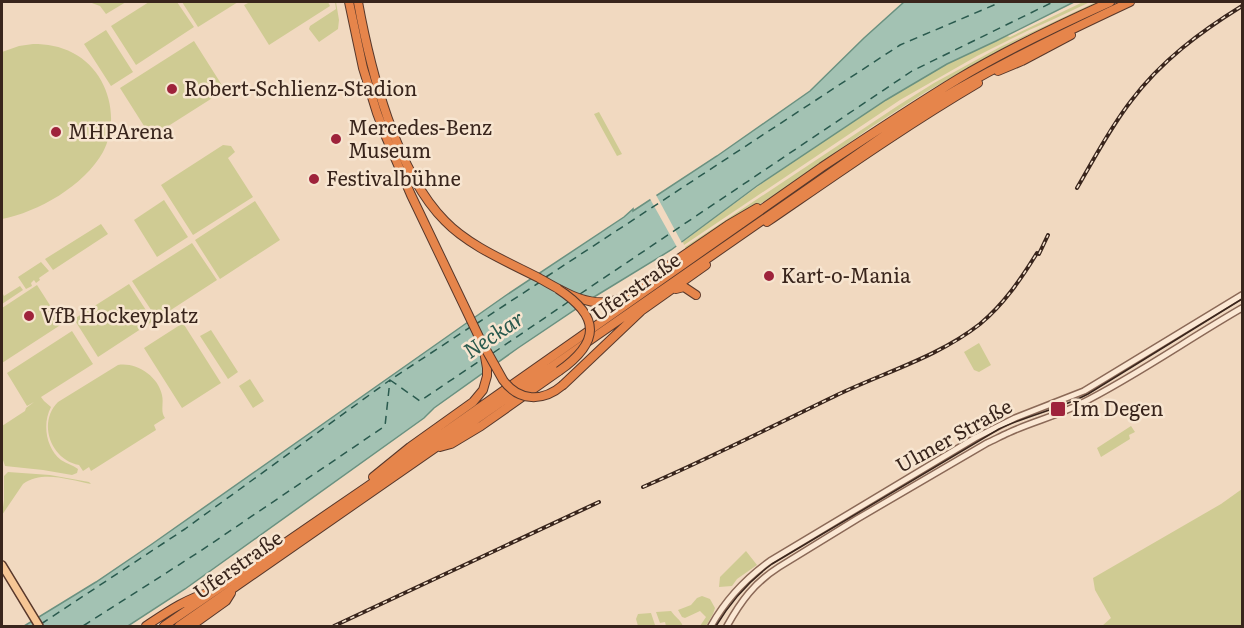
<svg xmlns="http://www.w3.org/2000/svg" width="1244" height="628" font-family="Literata,serif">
  <rect width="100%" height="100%" fill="#f1d9c0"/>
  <path fill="#cfcb93" d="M89,2H126L106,14L100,6Z
    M149,2H177L194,27L136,65L111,26Z
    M182,2H238L198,27Z
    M250,2H328L330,6L269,45L244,5Z
    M335,2H336L339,20L338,29L319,42L309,29L310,26L336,9Z
    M1083,2H1090L1054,19L1027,31L977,56L900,100L684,245L683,242C768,178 855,114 949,63C968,53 988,45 1007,36L1010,37Z
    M1096,2H1099L1018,40L926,92L873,126L777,193L687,251L685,247L899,105L934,83L1000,47Z
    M106,30L133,72L111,86L84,44Z
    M194,41L225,90L151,137L120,88Z
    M33,44C47,44 60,46 73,53C108,71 121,118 103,152C84,186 38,212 2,219V52L19,46Z
    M599,112L622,154L617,156L594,114Z
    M223,145L231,146L235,152L228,158L253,197L193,235L161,185Z
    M164,200L188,237L157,257L134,220Z
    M255,201L280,240L220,279L195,240Z
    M101,224L108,234L53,270L45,259Z
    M192,243L217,280L157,319L132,281Z
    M41,262L49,271L39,278L40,280L36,283L34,280L31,283L32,286L26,289L18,277Z
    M129,284L153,321L98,357L74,319Z
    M37,285L62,324L2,363V308Z
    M20,286L23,290L2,304V292L4,296Z
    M183,323L221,383L182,408L144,348Z
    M211,330L238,372L228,379L200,336Z
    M72,331L93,364L41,397L44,401L51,407C42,424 46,448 61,460C67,464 73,465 78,469L77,473L72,475L43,470L5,466L2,457V426L25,411L26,408L34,402L27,406L7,373Z
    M979,343L991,365L979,372L974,370L964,352Z
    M118,365C136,362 158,376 162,395C164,404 160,411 165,418L154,425L156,430L91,471L89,467L83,471L79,465C51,460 37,423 58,402Z
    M250,379L264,401L253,408L239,386Z
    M1131,426L1135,432L1129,435L1130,439L1101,457L1097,448Z
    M8,472L50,475L89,482L91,484C69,480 43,470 23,484L2,515L4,500V476Z
    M1242,489V626H1102L1111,618L1095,590L1093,578L1221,504Z
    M746,551L757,565L737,579L732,586L719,587L720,577Z
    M702,596L710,599L715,608L713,614L706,626H700L706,617L700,611L685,618L682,617L678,610L691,605L697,598Z
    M671,611C676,618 679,618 683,626H666L665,622L660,623L656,612Z
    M651,613L655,625L650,626H638L636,619L638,614Z"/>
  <path fill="#a3c2b3" stroke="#6a9180" stroke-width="1.5" d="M904,2H1074L996,41L947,64L886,100L757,186L671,250L594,297L518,348L434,408L424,418L185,589L128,626H24L96,582L152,544L505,296L624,217L633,209V211L717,156L810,91L864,38Z"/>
  <path fill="#f1d9c0" d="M655,193L683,245L678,249L649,197Z"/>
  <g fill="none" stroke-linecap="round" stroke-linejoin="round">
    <path stroke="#2a5a4e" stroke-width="1.5" stroke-dasharray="8 6" stroke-linecap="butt" d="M546,277L900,45L1001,2
      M580,294L912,71L1053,2
      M476,324L540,282
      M472,326L390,380L420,401L481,360
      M493,353L568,302
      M41,624L185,529L390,380L385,426L199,552L83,626"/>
    <defs>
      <path id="minor" d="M711,626C726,599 745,579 770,561L975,438L1015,418L1084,391L1242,295
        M727,626C741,601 754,583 779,567L857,519L987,443C994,440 1001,436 1008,433C1031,422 1057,416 1080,404C1136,376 1188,339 1242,308"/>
      <path id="major" d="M2,565L39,626"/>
      <path id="highway" d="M349,2L363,68L377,113L386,137L411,195L480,339L484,351L487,368V376L483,390L473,402L410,447L373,477
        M358,2C370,68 396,172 445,221C469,246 508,262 539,278C563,292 592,310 620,299L728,225L757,208
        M998,71L1022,61L1071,35
        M767,222C837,174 905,126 978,83
        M676,289L684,287L696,295
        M563,385L641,311L706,265
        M440,447L451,444L481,426L559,371
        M146,626C167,612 187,598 211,592
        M164,626L368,486L822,167C867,137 912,107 958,79C1006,50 1059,25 1110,2
        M179,626L908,119C979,74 1053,38 1130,2
        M191,626L226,601L231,593"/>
    </defs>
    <use href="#minor" stroke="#8b6957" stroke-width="8"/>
    <use href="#major" stroke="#58382b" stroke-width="10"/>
    <use href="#highway" stroke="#58382b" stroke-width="10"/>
    <use href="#minor" stroke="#fbe8d4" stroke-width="5"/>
    <use href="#major" stroke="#f6c695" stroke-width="7"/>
    <use href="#highway" stroke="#e6854b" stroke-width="8"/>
    <path stroke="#39251c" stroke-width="1.5" d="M716,626C731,601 749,581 772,564L999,429C1028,415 1060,409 1088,394L1242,299"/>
    <defs>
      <path id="rail" d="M1077,188C1094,159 1110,128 1131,101C1161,61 1200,32 1242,6
        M1039,254L1048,235
        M643,487C708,459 773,426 837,395C885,372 938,357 980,324C1004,304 1021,279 1037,253
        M334,626L599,502"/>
    </defs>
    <use href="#rail" stroke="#39251c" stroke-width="4"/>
    <use href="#rail" stroke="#f7e5d0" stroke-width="1.5" stroke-dasharray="4.5" stroke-linecap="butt"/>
    <defs>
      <path id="highway-bridge" d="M558,289C601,317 600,342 559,371
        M480,339L503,380C519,402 543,402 563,385"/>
    </defs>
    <use href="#highway-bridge" stroke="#58382b" stroke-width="10" stroke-linecap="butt"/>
    <use href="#highway-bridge" stroke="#e6854b" stroke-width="8"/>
  </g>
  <g fill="#9e233b" stroke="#f7e5d0" stroke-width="2">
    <circle cx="172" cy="89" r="6"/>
    <circle cx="56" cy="132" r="6"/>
    <circle cx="336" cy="139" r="6"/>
    <circle cx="314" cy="179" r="6"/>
    <circle cx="769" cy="276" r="6"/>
    <circle cx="29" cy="316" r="6"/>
    <rect x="1050" y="401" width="16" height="16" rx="3"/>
  </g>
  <g text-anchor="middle" stroke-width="5" stroke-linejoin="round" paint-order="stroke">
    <g font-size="20" fill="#39251c" stroke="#f7e5d0" text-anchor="start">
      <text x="184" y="96">Robert-Schlienz-Stadion</text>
      <text x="348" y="135">Mercedes-Benz<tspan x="348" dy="23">Museum</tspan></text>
      <text x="68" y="139">MHPArena</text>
      <text x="326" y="186">Festivalbühne</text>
      <text x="781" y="283">Kart-o-Mania</text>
      <text x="41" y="323">VfB Hockeyplatz</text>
      <text x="1072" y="416">Im Degen</text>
    </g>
    <g font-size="20" fill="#39251c" stroke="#f7e5d0">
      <text transform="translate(636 287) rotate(-35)" y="7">Uferstraße</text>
      <text transform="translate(954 436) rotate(-29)" y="7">Ulmer Straße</text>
      <text transform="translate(238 565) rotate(-35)" y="7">Uferstraße</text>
    </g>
    <g font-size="21" font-style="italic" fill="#2a5a4e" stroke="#f7e5d0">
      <text transform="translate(494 335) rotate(-34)" y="7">Neckar</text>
    </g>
  </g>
  <rect width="1244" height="628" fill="none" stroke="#39251c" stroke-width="6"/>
</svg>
